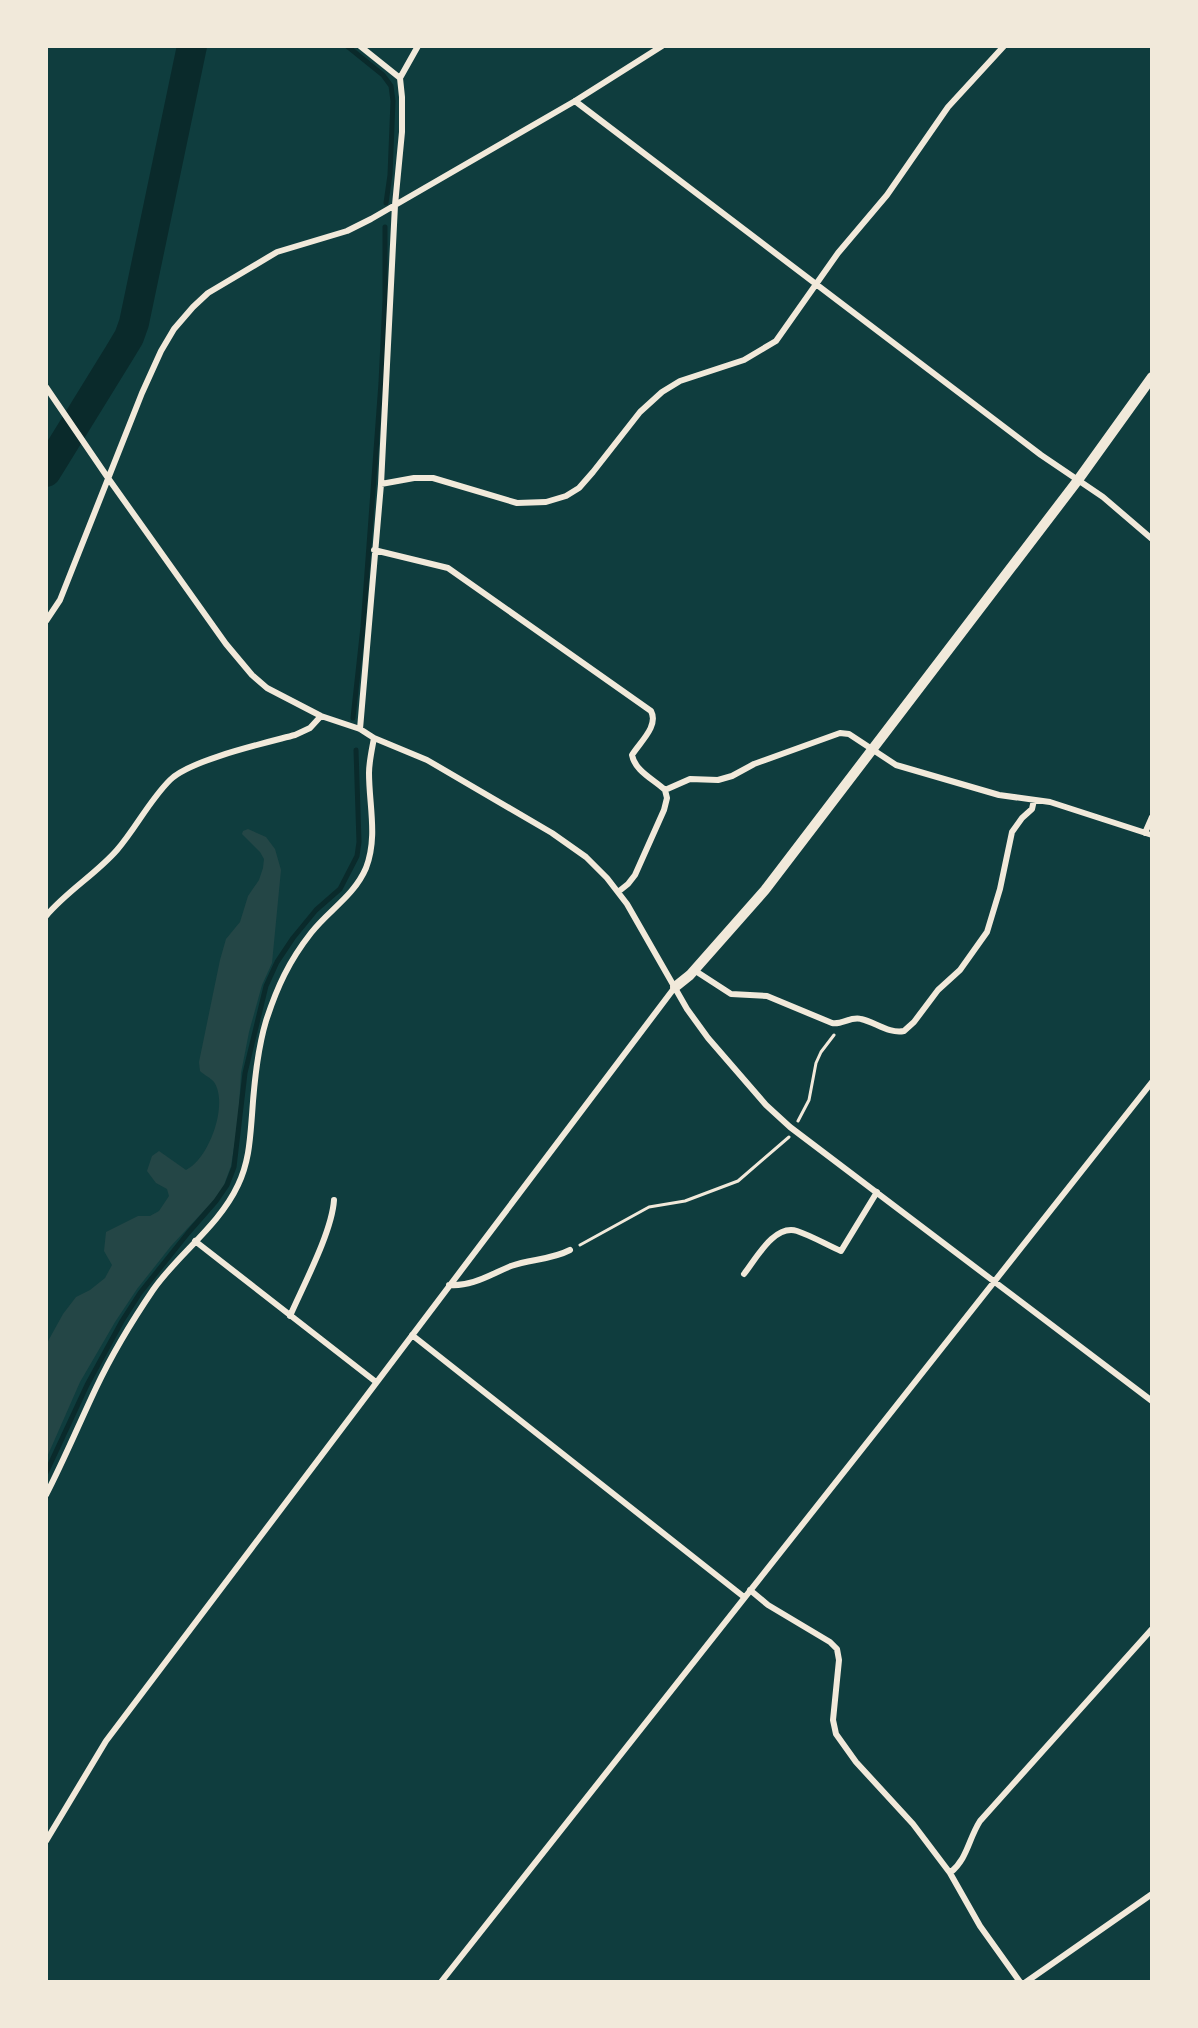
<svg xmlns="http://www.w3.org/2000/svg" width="1198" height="2028" font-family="Lora,serif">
  <rect width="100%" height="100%" fill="#0f3d3e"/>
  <path fill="#244646" d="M248,829L266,837L275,849L281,870L272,963L262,985L249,1032L241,1073L238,1123L231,1166L224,1185L214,1200L171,1246L137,1289L115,1322L80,1382L47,1457V1343L63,1314L76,1297L90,1290L105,1278L112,1265L104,1251L106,1232L138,1216H150L159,1211L169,1196L167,1189L156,1183L147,1171L152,1156L159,1151L186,1170C209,1159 229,1104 214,1082C211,1078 204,1075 200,1071L199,1062L220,960L226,939L240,922L248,896L259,880L263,868L264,859L260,852L242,834L243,831Z"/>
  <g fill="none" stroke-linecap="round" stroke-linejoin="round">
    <path stroke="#0a2a2b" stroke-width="5" d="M347,46L383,75L391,86L393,101L390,175L386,203
      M353,718L363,627L381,383L385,300V227
      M46,1473L87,1385L122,1321L140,1293L188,1233L216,1201L227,1185L234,1167L245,1073L266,986L277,962L293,938L316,910L340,889L357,856L359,842L356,750"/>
    <path stroke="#0a2a2b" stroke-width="30" d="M46,472L120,352L129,337L134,323L192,46"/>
    <path stroke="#f1e9da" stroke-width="3" d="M798,1121L809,1100L816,1063L821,1052L834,1035
      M580,1245L649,1207L685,1201L738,1181L789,1137"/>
    <path stroke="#f1e9da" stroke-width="6" d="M360,46L400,78
      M575,101L1041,455L1103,497L1152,539
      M46,387L108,478L226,644L252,675L267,688L321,716L360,729L374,738L427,760L552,833L586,857L607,878L627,904L687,1009L708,1038L766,1105L790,1127L1152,1401
      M381,484L414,478H433L517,503L546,502L566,496L579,488L593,472L640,412L662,392L680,381L744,360L776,341L838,253L887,195L948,107L1004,46
      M374,550L448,568L651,711C659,726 640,742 632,755C635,771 653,779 665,790L667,798L664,810L635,875L628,884L618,892
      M46,621L60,600L142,393L161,351L174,329L193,307L208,293L277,252L347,231L371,219L575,101L662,46
      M360,729L381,484L395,205L402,132V97L400,78L418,46
      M665,790L690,779L718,780L732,776L754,764L840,733L849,734L896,765L999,795L1050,802L1152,835
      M1145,833L1152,817
      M46,916C67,891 96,874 117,850C136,828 149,801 170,780C190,760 265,743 295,735L310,728L321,716
      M694,970L731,994L767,996L832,1023C842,1025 851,1016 861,1019C875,1022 889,1034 904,1031L914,1022L938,990L960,970L987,932L1000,889L1012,832L1022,818L1032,809L1034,800
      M195,1241L376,1382
      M744,1274C756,1259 774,1224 797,1231C812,1236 827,1245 841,1251L877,1192
      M449,1285C472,1287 491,1274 511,1266C530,1259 551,1260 570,1250
      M290,1316C303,1286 332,1232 334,1200
      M412,1335L744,1597
      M46,1495C64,1460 79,1424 96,1388C112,1354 132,1321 153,1290C178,1254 219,1226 238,1185C249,1162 250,1140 252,1115C254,1084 257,1051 266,1021C277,987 289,961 311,933C329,910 354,896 366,868C378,837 369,805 369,773C369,762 372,749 374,738
      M750,1590L768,1605L830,1642L837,1649L839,1660L833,1720L836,1734L856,1762L913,1824L950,1873L980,1926L1020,1982
      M46,1841L106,1741L675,987
      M950,1873C968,1858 968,1840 980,1821L1152,1629
      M441,1982L1152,1082
      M1026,1982L1152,1894"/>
    <path stroke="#f1e9da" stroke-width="10" d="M675,987L690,975L765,890L1078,480L1152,377"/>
  </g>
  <rect width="1198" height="2028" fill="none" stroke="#f1e9da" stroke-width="96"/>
</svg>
